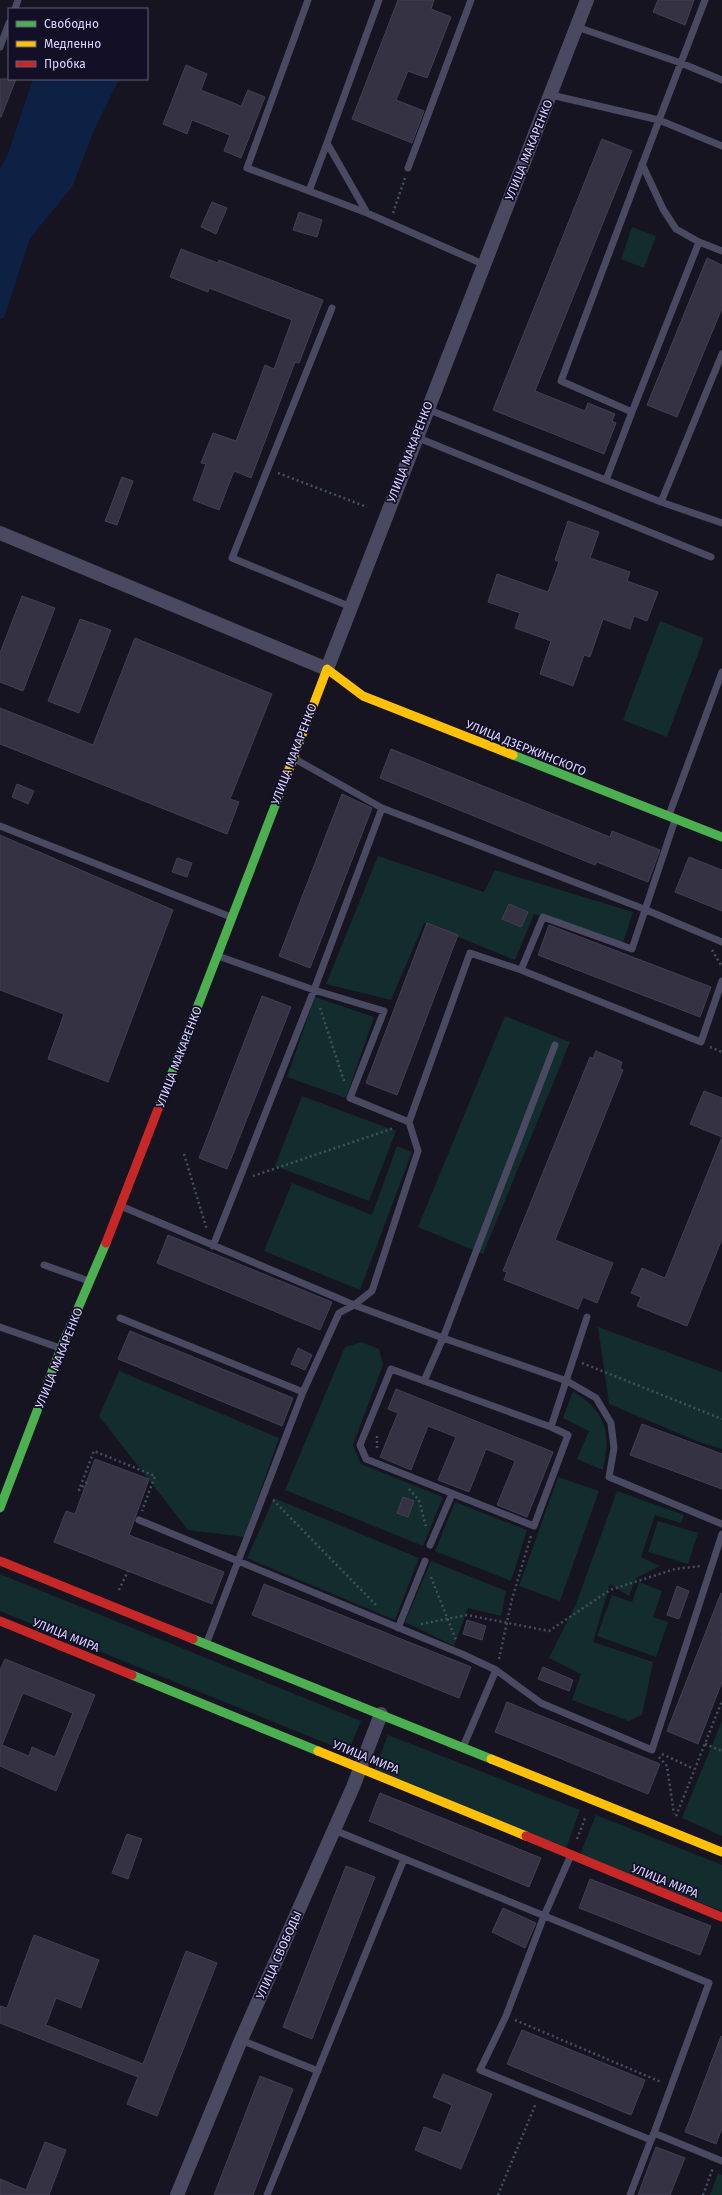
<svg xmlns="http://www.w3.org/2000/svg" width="722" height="2195" font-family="'Fira Sans',sans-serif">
  <rect width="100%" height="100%" fill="#161421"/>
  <path fill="#132c2d" d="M632,227L656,236L644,268L621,259Z
    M660,621L704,638L667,737L623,720Z
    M378,856L484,892L495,870L633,912L623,943L534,914L515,960L424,923L391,1000L326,984Z
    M315,997L374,1017L346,1098L287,1077Z
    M505,1016L570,1042L483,1254L418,1227Z
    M302,1096L396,1131L369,1201L275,1166Z
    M397,1146L412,1152L360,1290L264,1251L292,1183L372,1215Z
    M598,1327L722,1372V1449L699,1442L609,1404Z
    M361,1342L379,1349L383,1365L353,1445L361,1464L443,1497L423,1546L285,1490L345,1347Z
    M119,1371L279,1438L244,1537L188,1530L99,1416Z
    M573,1391C607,1413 611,1432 603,1470L577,1459L589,1431L563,1418Z
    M558,1477L599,1491L560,1601L519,1586Z
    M617,1491L684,1515L681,1523L655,1515L641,1557L660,1566L636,1578L629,1596L610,1584L593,1642L653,1662L642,1715L629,1721L572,1700L581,1674L549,1658L576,1604Z
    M274,1498L419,1558L395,1620L247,1558Z
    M455,1502L527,1530L511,1581L435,1551Z
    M658,1521L698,1533L688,1564L648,1552Z
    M431,1561L506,1591L501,1616L468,1608L454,1646L405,1622Z
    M0,1574L361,1721L348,1752L0,1611Z
    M639,1582L662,1591L653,1617L668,1622L656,1657L597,1636L612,1595L632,1602Z
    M722,1721V1836L682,1818Z
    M388,1735L580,1810L566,1848L373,1774Z
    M596,1815L722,1865V1911L579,1857Z
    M718,2173L722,2175V2195H710Z"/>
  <path fill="#0d2144" d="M33,79H119L95,128L72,187L30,238L4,318L0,319V169L8,154Z"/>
  <path fill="#343243" stroke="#433f54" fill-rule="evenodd" d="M398,0H434L431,9L451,17L427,78L408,71L396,100L424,111L412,143L352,119Z
    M658,0H694L685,25L653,12Z
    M186,65L207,74L201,90L241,106L248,90L265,97L241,158L224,151L230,135L192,120L187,134L163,124Z
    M0,79H16L1,117H0Z
    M602,139L632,151L535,391L585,411L588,403L615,414L612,421L616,423L604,454L493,410Z
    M212,202L227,208L216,234L201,227Z
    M299,212L322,220L317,237L293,230Z
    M181,249L218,263L219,260L323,300L299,363L295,362L251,478L234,471L219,510L193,500L206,464L201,463L213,433L236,441L265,365L274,369L292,320L209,288L208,292L170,277Z
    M707,258L722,265V308L677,417L647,405Z
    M122,477L133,481L117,525L105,521Z
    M568,521L599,532L590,558L630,572L627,581L658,592L647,621L634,616L630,629L603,619L590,657L584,655L573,686L540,674L551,641L515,628L520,613L488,602L497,574L548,592L559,562L555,560Z
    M22,596L55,608L23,691L0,682V653Z
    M80,619L111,630L79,713L48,701Z
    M135,638L272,694L230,799L239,802L227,834L0,744V708L93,745Z
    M391,749L610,837L612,831L660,850L648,882L597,862L595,865L380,778Z
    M17,784L34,791L28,804L12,797Z
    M342,794L372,808L310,968L279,956Z
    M0,835L173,910L108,1082L48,1059L64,1014L0,990Z
    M689,857L722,870V911L675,892Z
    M177,858L192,863L187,877L172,872Z
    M509,904L528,912L521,927L502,919Z
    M427,923L458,935L397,1095L366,1083Z
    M549,925L711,987L700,1017L538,955Z
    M262,996L291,1007L227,1169L199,1158Z
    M596,1051L622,1062L620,1069L623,1070L555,1240L613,1263L597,1303L583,1297L578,1309L504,1280L507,1272L503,1271L590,1057L593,1058Z
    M704,1091L722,1098V1137L690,1124Z
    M722,1137V1239L687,1326L637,1306L641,1297L631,1293L642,1268L665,1278Z
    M168,1235L332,1302L320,1330L157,1263Z
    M130,1331L293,1398L282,1426L118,1359Z
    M298,1348L312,1355L305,1370L291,1364Z
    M396,1389L553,1452L527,1517L497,1505L515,1461L486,1449L469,1492L438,1480L456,1437L428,1426L411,1470L380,1457L398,1413L388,1409Z
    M642,1424L722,1454V1489L630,1455Z
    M95,1459L149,1479L129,1535L224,1572L212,1604L54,1542L66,1511L75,1514Z
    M403,1497L414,1501L408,1517L397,1513Z
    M264,1584L471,1667L459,1698L252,1615Z
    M677,1586L689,1591L679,1619L667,1615Z
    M721,1593L722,1682L698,1744L667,1731Z
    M467,1620L486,1626L482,1640L463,1634Z
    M5,1659L95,1695L56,1791L0,1766V1670ZM23,1693L73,1713L55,1757L32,1747L29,1756L2,1745Z
    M543,1667L573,1680L569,1691L538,1679Z
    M507,1702L660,1764L648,1794L495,1732Z
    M380,1793L541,1858L529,1887L369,1821Z
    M127,1834L142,1839L128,1879L112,1873Z
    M346,1866L375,1877L312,2039L283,2027Z
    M590,1879L711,1926L700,1955L579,1908Z
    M503,1908L536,1923L525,1948L492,1932Z
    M34,1935L99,1960L81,2008L56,1998L46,2025L143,2064L186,1951L217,1963L157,2116L127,2104L138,2077L0,2023V2006L7,2008Z
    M522,2030L645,2080L631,2115L507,2064Z
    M721,2036L722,2128L716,2144L685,2132Z
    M443,2074L492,2094L461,2169L415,2150L424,2127L441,2133L452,2105L433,2097Z
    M260,2076L293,2089L253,2195H214Z
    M45,2142L66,2150L49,2195H0V2179L26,2190Z
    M656,2147L685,2158L670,2195H638Z"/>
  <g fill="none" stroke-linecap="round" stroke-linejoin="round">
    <path stroke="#44505f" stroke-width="2.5" stroke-dasharray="2 3" stroke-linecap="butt" d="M393,213L405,178
      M278,473L367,507
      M712,950L722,967
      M320,1008L344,1081
      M710,1047L722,1052
      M184,1154L207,1230
      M253,1176L394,1128
      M582,1363L722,1419
      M377,1436V1451
      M87,1482L79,1490L94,1451L155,1476L142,1511
      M409,1489L419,1500L426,1527
      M273,1500L376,1605
      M431,1577L456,1640
      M119,1590L128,1571
      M421,1624L467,1615L549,1631L610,1590L675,1569L700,1566
      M499,1659L512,1599L531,1536
      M705,1744L722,1751
      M662,1754L694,1769
      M659,1757L667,1766L674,1814
      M676,1816L722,1701
      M577,1839L586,1816
      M515,2020L661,2082
      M498,2195L536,2103
      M703,2195L713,2168"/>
    <path stroke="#4a4962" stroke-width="7" d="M308,0L247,168L309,191
      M705,0L659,120L722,146
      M15,9L18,0
      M577,27L681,63L722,80
      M0,47L9,23
      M551,95L659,120L561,381L632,412L606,480
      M327,143L379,0
      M408,168L471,0
      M367,213L309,191L327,143L367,213L483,264
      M699,242L722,251
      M332,308L232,558L351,607
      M427,409L661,502L722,523
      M632,412L699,242L676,229L663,209L642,164
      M416,437L711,557
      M661,502L722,354
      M295,759L382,808L644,909L722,942
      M669,815L722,672
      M675,820L632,949L543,917L521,970L701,1042L722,981
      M0,826L231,917
      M218,956L314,990L384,1011L350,1098L409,1122
      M555,1045L443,1338L567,1381L596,1398L611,1423L614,1448L609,1477L722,1524
      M123,1207L354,1305L443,1338L424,1381
      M213,1246L314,990L382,808
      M44,1265L89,1281
      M120,1318L303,1392
      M0,1327L60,1348
      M551,1427L391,1369L360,1445L366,1459L534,1526L568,1435L551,1427L587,1317
      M139,1520L462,1654L496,1670L541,1703L652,1750L722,1534
      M430,1545L452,1494
      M398,1628L425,1561
      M207,1642L303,1392L339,1313L354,1305L372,1291L418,1151L409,1122L470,953L521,970
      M463,1747L496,1670
      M334,1830L709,1983L654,2133L722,2161
      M571,1855L544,1916L506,2016L480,2070L651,2140L654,2133
      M241,2040L318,2071
      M267,2195L404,1859
      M630,2195L651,2140"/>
    <path stroke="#4a4962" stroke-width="14" d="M0,533L327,669L587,0
      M177,2195L241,2040L353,1787L381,1714"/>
    <path stroke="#4caf50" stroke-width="9" d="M513,755L722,837
      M160,1104L285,780
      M0,1508L61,1348L106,1243
      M193,1639L491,1759
      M132,1675L318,1751"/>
    <path stroke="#ffc107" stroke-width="9" d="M285,780L327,669L363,696L513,755
      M318,1751L526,1836
      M491,1759L722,1852"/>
    <path stroke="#c62828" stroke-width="9" d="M106,1243L160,1104
      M0,1561L193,1639
      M0,1621L132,1675
      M526,1836L722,1917"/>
  </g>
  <g text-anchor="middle" stroke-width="3.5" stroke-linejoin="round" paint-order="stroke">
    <g font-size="12" fill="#d9d4ff" stroke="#130f26">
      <text transform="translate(529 150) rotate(-68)" y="4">УЛИЦА МАКАРЕНКО</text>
      <text transform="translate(410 452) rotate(-69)" y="4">УЛИЦА МАКАРЕНКО</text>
      <text transform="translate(526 748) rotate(22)" y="4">УЛИЦА ДЗЕРЖИНСКОГО</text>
      <text transform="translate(294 754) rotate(-69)" y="4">УЛИЦА МАКАРЕНКО</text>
      <text transform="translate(179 1057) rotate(-69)" y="4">УЛИЦА МАКАРЕНКО</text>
      <text transform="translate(59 1358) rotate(-68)" y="4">УЛИЦА МАКАРЕНКО</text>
      <text transform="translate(66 1635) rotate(22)" y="4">УЛИЦА МИРА</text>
      <text transform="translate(366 1757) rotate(22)" y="4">УЛИЦА МИРА</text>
      <text transform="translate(665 1881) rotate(22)" y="4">УЛИЦА МИРА</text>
      <text transform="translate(279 1955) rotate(-66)" y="4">УЛИЦА СВОБОДЫ</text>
    </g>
  </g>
  <rect x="8" y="8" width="140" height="72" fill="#130f26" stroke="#625e7d"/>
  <rect x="16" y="21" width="20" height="6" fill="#4caf50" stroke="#625e7d"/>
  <text x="44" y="28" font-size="12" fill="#d9d4ff">Свободно</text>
  <rect x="16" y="41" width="20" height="6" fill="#ffc107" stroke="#625e7d"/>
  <text x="44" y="48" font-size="12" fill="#d9d4ff">Медленно</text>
  <rect x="16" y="61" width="20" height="6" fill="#c62828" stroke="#625e7d"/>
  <text x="44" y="68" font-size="12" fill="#d9d4ff">Пробка</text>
</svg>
